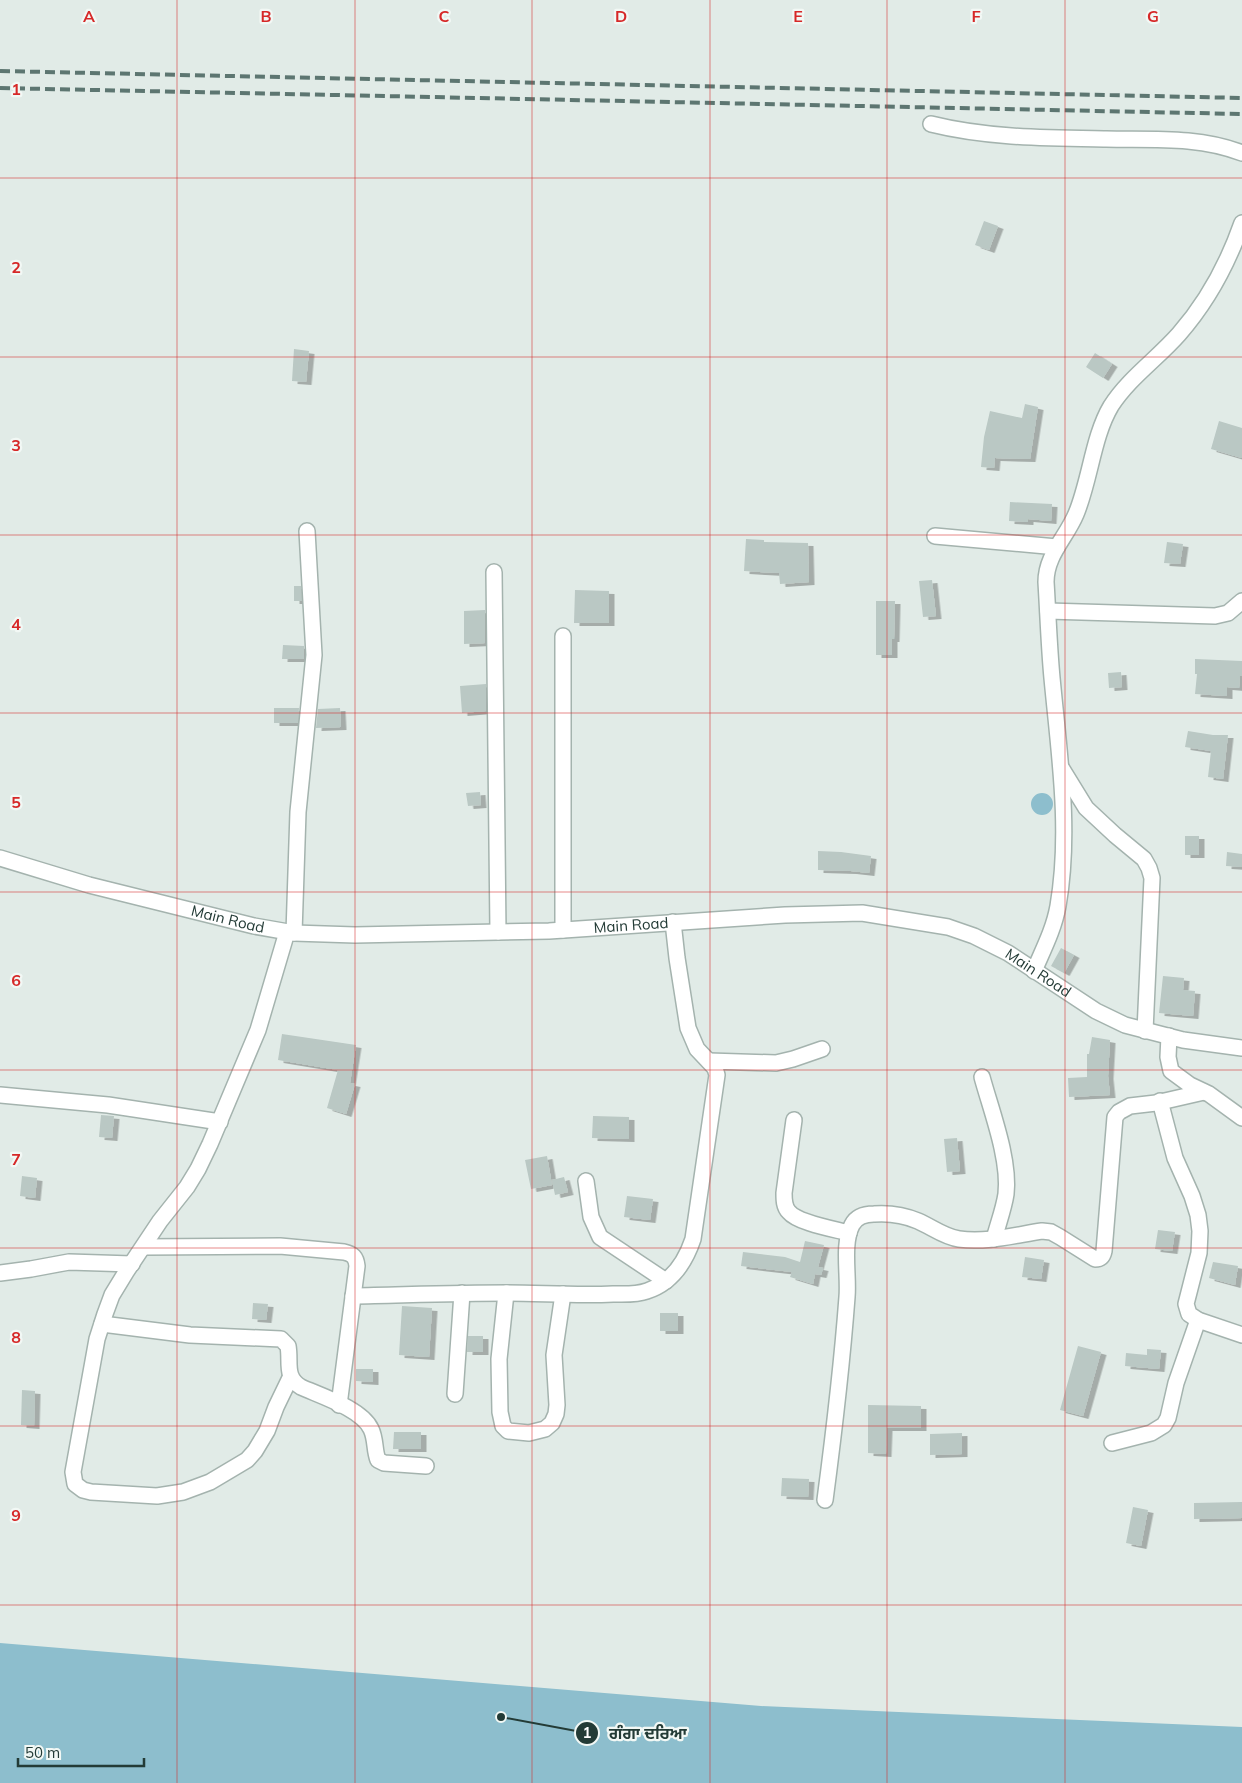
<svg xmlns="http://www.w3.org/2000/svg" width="1242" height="1783" font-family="Mulish,'Noto Sans Gurmukhi',sans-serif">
  <defs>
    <filter id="shadow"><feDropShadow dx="5.5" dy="3" stdDeviation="0" flood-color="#0004"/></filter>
  </defs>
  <rect width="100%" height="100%" fill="#e1ebe7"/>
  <path fill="#8dbecd" d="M1031 804a11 11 0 1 1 22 0a11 11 0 1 1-22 0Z
    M0,1643L761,1706L1242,1727V1783H0Z"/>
  <path fill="#bac8c4" filter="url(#shadow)" d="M984,221L998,226L989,250L975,245Z
    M294,349L309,351L306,382L292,381Z
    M1095,353L1112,364L1103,378L1086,367Z
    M1025,404L1038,407L1030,459L995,458L994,468L981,467L984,437L990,411L1022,418Z
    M1219,421L1242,428V458L1211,449Z
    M1010,502L1052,504L1051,521L1028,519V522L1009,521Z
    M746,539L764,540V542L808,543L809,582L780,584L779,573L744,571Z
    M1167,542L1183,544L1180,564L1164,563Z
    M932,580L936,616L923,617L919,581Z
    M294,586H301L302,601H294Z
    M575,590L609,591V623H574Z
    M876,601H895L894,639H892V655H876Z
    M485,610V643L464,644V611Z
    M283,645L304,646V659H282Z
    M1195,659L1242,661V676H1240L1239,688L1227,687V696L1195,694L1197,674H1195Z
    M1121,672L1122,687L1109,688L1108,673Z
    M486,684V711L462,713L460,686Z
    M274,708H299L298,723H274Z
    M340,708L341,727L316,728L318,709Z
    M1188,731L1213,735H1228L1223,779L1208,777L1211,751L1185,747Z
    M480,792L481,805L468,806L466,793Z
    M1185,836H1199V855H1185Z
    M818,851L841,852L871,856L869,873L851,871L818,870Z
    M1227,852L1242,854V867L1226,866Z
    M1061,948L1074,955L1064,973L1051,966Z
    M1163,976L1184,978L1183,990L1195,991L1193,1016L1159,1013Z
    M282,1034L356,1045L350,1083L355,1084L346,1114L327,1108L338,1070L278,1060Z
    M1092,1037L1110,1040L1108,1076L1110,1095L1069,1097L1068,1078L1087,1077V1054H1089Z
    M101,1115L114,1116L112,1138L99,1137Z
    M593,1116L629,1117V1139L592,1138Z
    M957,1138L960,1171L947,1172L944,1139Z
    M547,1156L552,1185L531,1189L525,1160Z
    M22,1176L37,1178L35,1198L20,1196Z
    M564,1177L568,1192L555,1195L552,1180Z
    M627,1196L653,1199L650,1220L624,1217Z
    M1158,1230L1175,1232L1172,1251L1155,1249Z
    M805,1241L824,1245L818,1267L823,1268L821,1275L815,1274L813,1284L790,1277L792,1272L741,1266L743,1252L785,1257L800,1262Z
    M1025,1257L1044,1260L1041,1279L1022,1277Z
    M1213,1262L1238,1266L1235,1285L1209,1278Z
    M253,1303L268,1304L266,1320L252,1319Z
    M402,1306L432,1308L429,1357L399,1355Z
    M660,1313H678V1331H660Z
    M468,1336H483V1352H467Z
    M1078,1346L1101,1352L1083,1416L1060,1410Z
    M1147,1349L1161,1350L1159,1369L1125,1366L1126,1353L1147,1355Z
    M356,1369H373V1382L356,1381Z
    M22,1390L35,1391L34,1426L21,1425Z
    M868,1405L921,1406V1428H887L886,1454L868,1453Z
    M394,1432H421V1449H393Z
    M962,1433V1454L930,1455V1434Z
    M782,1478L809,1479L808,1497L781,1496Z
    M1242,1502V1518L1194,1519V1503Z
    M1133,1507L1148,1510L1141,1546L1126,1543Z"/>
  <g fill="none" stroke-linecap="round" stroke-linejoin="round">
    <defs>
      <g id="street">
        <path d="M931,124C987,138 1047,138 1106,139C1151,140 1199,136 1242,153"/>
        <path d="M935,536L1057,547"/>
        <path d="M494,572L498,932"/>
        <path d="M1048,611L1215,616L1228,613L1242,601"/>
        <path d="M1062,769L1086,808L1115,835L1144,859L1149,868L1152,878L1145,1031"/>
        <path id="s1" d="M0,858L89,885L254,926L294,933L355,935L549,931L785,915L862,913L948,927L974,936L1008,953L1096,1011L1125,1025L1183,1040L1242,1048"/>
        <path d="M563,930V636"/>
        <path d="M287,932L258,1030L210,1144L198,1169L187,1187L160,1221L126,1272L112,1295L105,1314L97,1339L73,1472L75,1484L83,1490L91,1492L157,1496L183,1492L210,1482L247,1460L255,1451L267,1431L276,1407L290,1378"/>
        <path d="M294,933L298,812L314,655L307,531"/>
        <path d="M1034,971C1043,950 1054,929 1058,906C1071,831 1059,753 1052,678C1049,646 1048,614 1046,582C1046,555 1066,538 1076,514C1090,481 1093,436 1111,406C1129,378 1157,359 1179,334C1207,302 1228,263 1242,223"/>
        <path d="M1169,1036L1168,1057L1171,1071L1190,1085L1209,1094L1242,1118"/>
        <path d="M709,1061L776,1063L793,1059L822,1049"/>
        <path d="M982,1077C991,1110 1010,1159 1006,1194C1004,1208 998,1224 994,1239"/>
        <path d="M0,1095L108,1105L220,1122"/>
        <path d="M1160,1101L1175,1158L1192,1196L1198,1215L1200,1231L1199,1253L1186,1304L1189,1314L1198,1320L1242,1335"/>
        <path d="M794,1120L784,1193C784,1200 784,1207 789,1212C798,1223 834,1229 849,1233"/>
        <path d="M586,1181L591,1217L600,1237L666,1281"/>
        <path d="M144,1247L280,1246L344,1252C353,1254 356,1257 357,1266L339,1405"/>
        <path d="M0,1273L31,1269L69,1262L132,1264"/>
        <path d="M506,1293L499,1359L500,1412L503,1426L508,1431L529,1433L545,1429L552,1423L556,1414L557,1405L554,1355L563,1294"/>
        <path d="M353,1296C404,1295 455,1293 506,1293C541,1293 577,1296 613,1294C624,1294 636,1295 647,1291C671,1283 685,1263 693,1239L717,1075L715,1068L697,1049L688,1028L677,958L673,922"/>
        <path d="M102,1324L190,1335L281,1339L288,1346C291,1362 284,1377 301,1387C321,1396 362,1409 371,1429C376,1439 374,1450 378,1460L384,1463L426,1466"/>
        <path d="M455,1394L462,1293"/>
        <path d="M1112,1443L1151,1433L1164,1425L1168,1418L1176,1383L1198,1320"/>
        <path d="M825,1500C834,1432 842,1364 847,1297C849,1276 842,1244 852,1225C856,1217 864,1214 874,1214C888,1213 904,1215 918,1221C932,1227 944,1237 959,1239C986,1243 1015,1235 1042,1231L1051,1232L1060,1237L1095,1259C1101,1259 1103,1256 1104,1251L1115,1117L1119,1112L1130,1106L1156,1103L1204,1092"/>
      </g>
    </defs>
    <use href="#street" stroke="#a4b3ae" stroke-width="18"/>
    <use href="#street" stroke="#fff" stroke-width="15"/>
    <path stroke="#5d7671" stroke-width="4" stroke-dasharray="10 5" stroke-linecap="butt" d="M0,71L1242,98
      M0,88L1242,114"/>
  </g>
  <path fill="none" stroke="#d62828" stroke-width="1" stroke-opacity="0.55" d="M177,0V1783M355,0V1783M532,0V1783M710,0V1783M887,0V1783M1065,0V1783M0,178H1242M0,357H1242M0,535H1242M0,713H1242M0,892H1242M0,1070H1242M0,1248H1242M0,1426H1242M0,1605H1242"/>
  <g text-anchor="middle" stroke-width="4.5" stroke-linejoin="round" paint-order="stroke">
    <g font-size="15" fill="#233b36" stroke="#f2f8f5">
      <text dy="5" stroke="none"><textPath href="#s1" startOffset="236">Main Road</textPath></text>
      <text dy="5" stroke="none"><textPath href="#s1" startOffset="641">Main Road</textPath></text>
      <text dy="5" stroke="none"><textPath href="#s1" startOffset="1061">Main Road</textPath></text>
    </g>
  </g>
  <g font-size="16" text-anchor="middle" font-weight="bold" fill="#d62828" stroke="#f2f8f5" stroke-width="4.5" stroke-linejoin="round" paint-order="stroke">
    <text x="89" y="22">A</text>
    <text x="266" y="22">B</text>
    <text x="444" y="22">C</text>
    <text x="621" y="22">D</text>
    <text x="798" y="22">E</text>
    <text x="976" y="22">F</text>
    <text x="1153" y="22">G</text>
    <text x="16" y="95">1</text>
    <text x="16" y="273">2</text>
    <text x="16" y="451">3</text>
    <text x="16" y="630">4</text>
    <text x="16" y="808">5</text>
    <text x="16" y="986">6</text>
    <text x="16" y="1165">7</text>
    <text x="16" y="1343">8</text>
    <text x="16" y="1521">9</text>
  </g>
  <path fill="none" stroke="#233b36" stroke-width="2" d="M501 1717L587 1733"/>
  <g fill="#233b36" stroke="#f2f8f5" stroke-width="2">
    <circle cx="501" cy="1717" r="5"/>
    <circle cx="587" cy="1733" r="12"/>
  </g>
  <g font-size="15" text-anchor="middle" font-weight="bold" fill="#fff">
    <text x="587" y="1738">1</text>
  </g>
  <g font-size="16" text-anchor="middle" font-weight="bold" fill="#233b36" stroke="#f2f8f5" stroke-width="4.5" stroke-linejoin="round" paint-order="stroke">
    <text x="648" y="1739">ਗੰਗਾ ਦਰਿਆ</text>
  </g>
  <path d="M18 1758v8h126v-8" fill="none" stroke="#233b36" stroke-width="2.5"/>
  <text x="25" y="1758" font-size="15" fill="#233b36" stroke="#f2f8f5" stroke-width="4" paint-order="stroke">50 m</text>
</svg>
